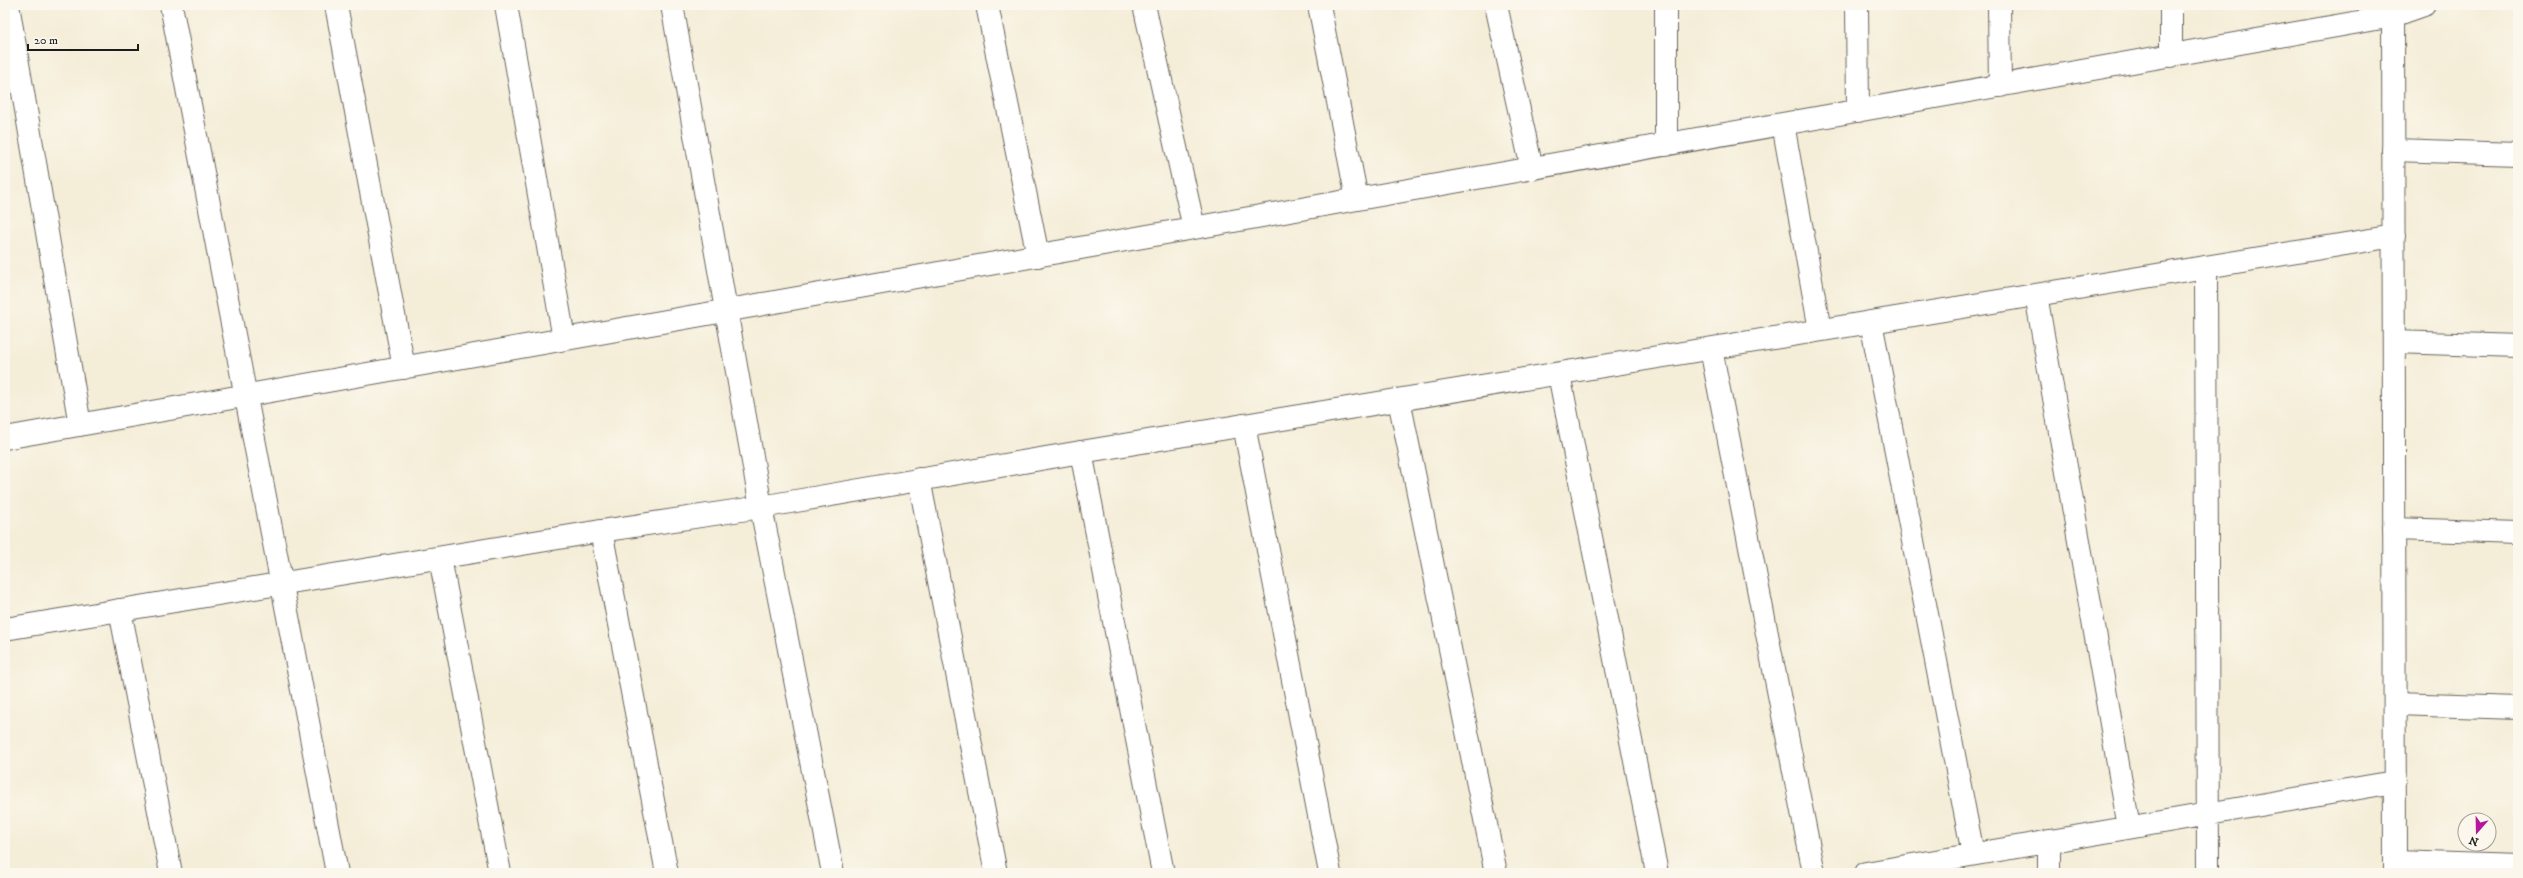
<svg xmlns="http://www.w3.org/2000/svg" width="2523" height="878" font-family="'IM FELL DW Pica',serif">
  <rect width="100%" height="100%" fill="#fbf7ec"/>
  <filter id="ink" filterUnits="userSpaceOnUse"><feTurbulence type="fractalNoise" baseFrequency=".025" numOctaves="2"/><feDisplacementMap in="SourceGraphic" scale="8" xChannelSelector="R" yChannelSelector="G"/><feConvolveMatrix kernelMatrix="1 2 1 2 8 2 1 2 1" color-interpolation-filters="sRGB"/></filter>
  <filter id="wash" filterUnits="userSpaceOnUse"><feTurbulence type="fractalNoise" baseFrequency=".012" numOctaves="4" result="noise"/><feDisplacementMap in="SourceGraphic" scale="16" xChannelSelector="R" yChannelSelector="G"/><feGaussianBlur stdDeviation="0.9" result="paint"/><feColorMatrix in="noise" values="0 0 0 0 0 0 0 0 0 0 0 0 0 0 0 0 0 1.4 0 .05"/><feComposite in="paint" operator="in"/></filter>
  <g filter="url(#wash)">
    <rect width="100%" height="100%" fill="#f4edd8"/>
  </g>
  <g filter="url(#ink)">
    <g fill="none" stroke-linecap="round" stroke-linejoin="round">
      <defs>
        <path id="minor" d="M8,5L80,425
          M171,5L337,873
          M336,5L404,368
          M506,5L564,339
          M672,5L761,507L833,873
          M987,5L1038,256
          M1144,5L1194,228
          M1319,5L1357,199
          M1496,5L1532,169
          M1666,5V145
          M1857,5L1858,111
          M1999,5L2000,86
          M2171,5V56
          M1783,124L1820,330
          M2393,150L2518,154
          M2206,267L2208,873
          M2036,295L2129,827
          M1871,322L1973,854
          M2394,342L2518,346
          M1711,349L1814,873
          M1559,374L1657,873
          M1399,400L1496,873
          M1244,425L1330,873
          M5,438L2393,16L2424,5
          M1081,452L1163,873
          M919,479L996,873
          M2394,529L2518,533
          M601,531L667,873
          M440,558L500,873
          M120,610L171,873
          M2395,704L2518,708
          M2049,841V873
          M2395,862L2518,866
          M1866,873L2394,782"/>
        <path id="tertiary" d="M2393,5L2395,873
          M5,629L601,531L761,507L1081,452L2394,236"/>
      </defs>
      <use href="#minor" stroke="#68655e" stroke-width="24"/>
      <use href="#tertiary" stroke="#68655e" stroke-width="24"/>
      <use href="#minor" stroke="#fff" stroke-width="22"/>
      <use href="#tertiary" stroke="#fff" stroke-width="22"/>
    </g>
  </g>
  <rect width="2523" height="878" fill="none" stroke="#fbf7ec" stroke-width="20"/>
  <g transform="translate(2477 832) rotate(200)"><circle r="19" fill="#fbf7ec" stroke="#a29f99"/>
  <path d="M0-3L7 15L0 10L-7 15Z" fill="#b5179e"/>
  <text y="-6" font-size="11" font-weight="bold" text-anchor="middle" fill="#1c1c1c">N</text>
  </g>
  <path d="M28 44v6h110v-6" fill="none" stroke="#1c1c1c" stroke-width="2"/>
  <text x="34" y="44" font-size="12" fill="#1c1c1c" stroke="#fbf7ec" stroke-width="3" paint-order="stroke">20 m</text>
</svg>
